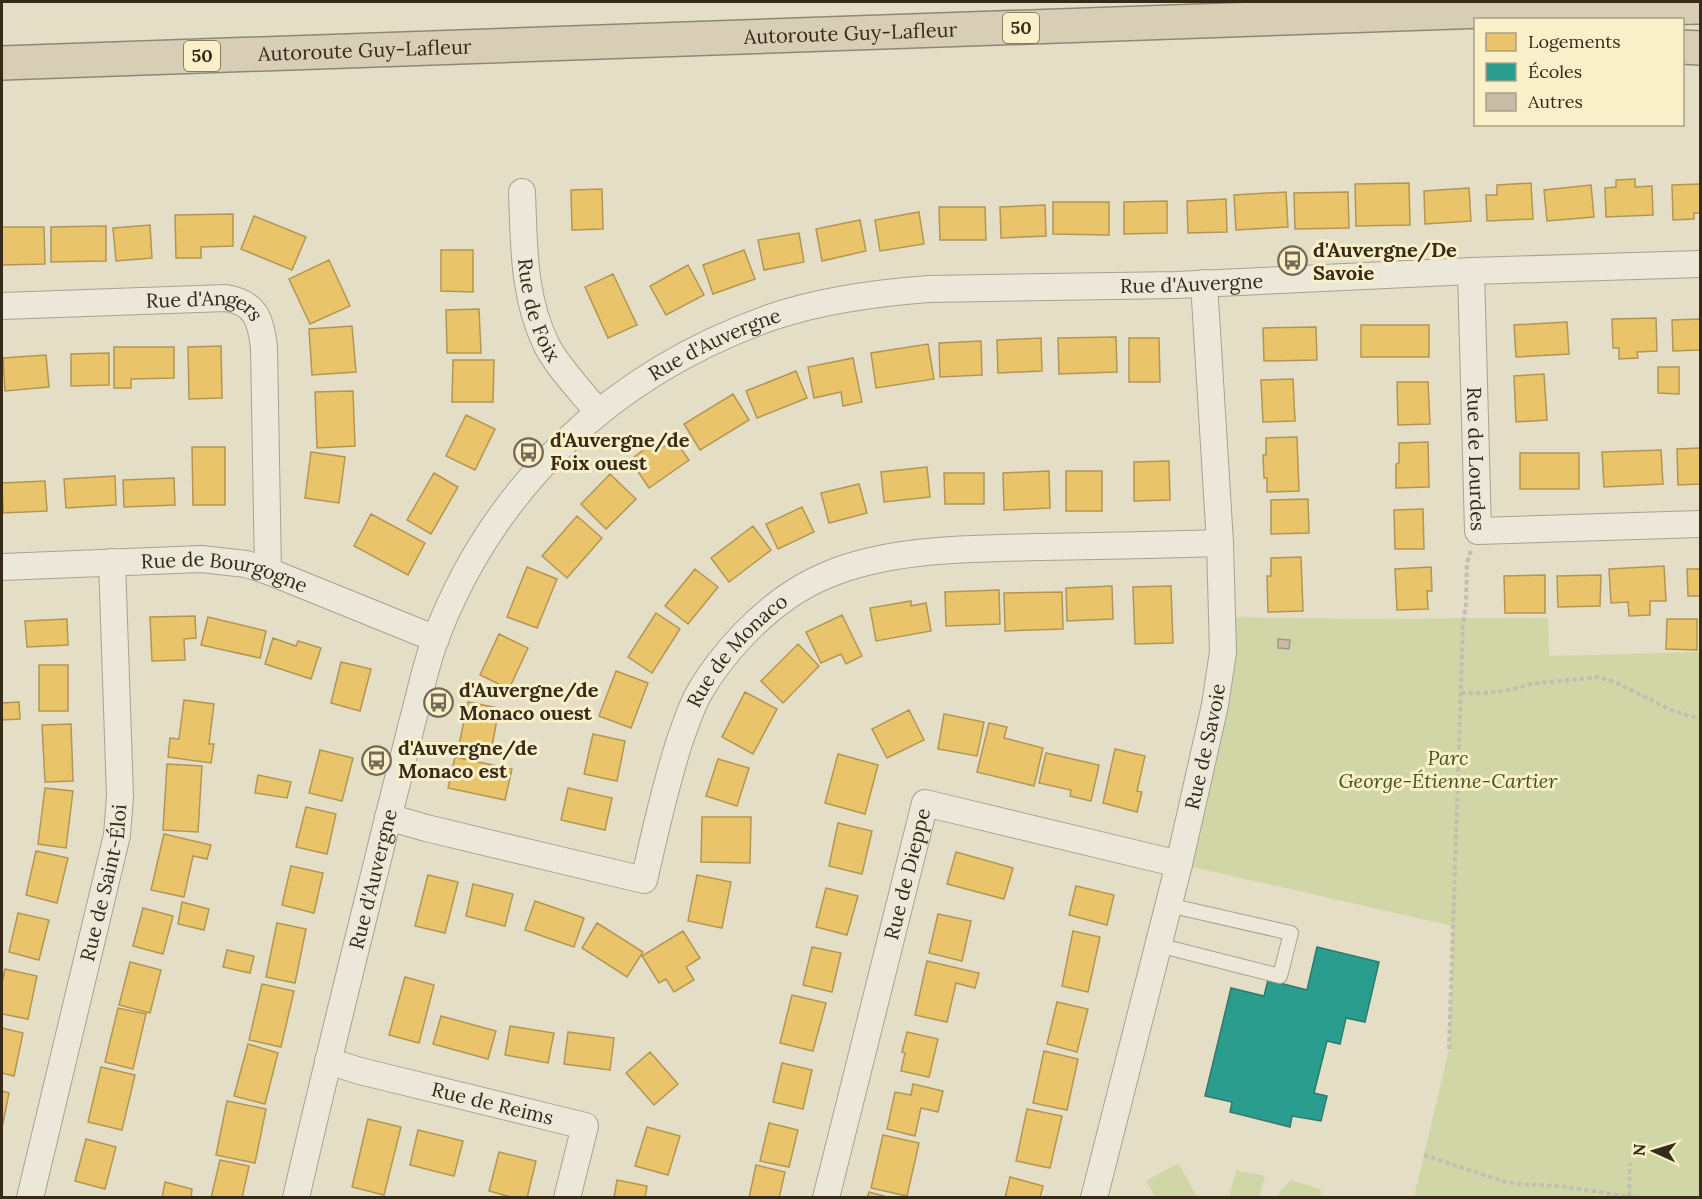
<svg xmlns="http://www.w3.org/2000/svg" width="1702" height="1199" font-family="Lora,serif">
  <rect width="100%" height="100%" fill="#e5dec6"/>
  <path fill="#d1d6a6" d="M1223,617L1362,619L1548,618L1549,656L1700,652V1197H1414L1449,1049L1453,926L1179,864Z
    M1178,1163L1197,1197H1155L1146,1181Z
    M1236,1170L1265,1176L1259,1197H1229Z
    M1291,1180L1320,1189L1322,1197H1278L1280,1191Z"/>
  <path fill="#e9c46a" stroke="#b39652" stroke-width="1.5" d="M1635,179V187L1652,186L1653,215L1606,217L1605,188L1616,187V180Z
    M1409,183L1410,225L1356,226L1355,184Z
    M1531,183L1533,219L1487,221L1486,195H1497V185Z
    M1700,184V213H1694V219L1673,220L1672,185Z
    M1591,185L1594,217L1547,221L1544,190Z
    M1469,188L1471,221L1425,224L1424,191Z
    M602,189L603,229L572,230L571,190Z
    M1286,192L1288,227L1236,230L1234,195Z
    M1348,192L1349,228L1295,229L1294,193Z
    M1226,199L1227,232L1188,233L1187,201Z
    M1167,201V233L1124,234V202Z
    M1053,202H1109V235L1053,234Z
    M1045,205L1046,236L1001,238L1000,207Z
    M939,207H985L986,240H940Z
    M919,212L924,244L880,251L875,220Z
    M233,214V246L201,247V258H176L175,215Z
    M254,216L306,237L292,270L241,249Z
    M860,220L866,251L822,261L816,229Z
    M150,225L152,258L116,261L113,228Z
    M106,226V261L51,262V227Z
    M2,227H44L45,264L2,265Z
    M799,233L804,262L764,270L758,240Z
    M441,250H473V292L441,291Z
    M744,250L755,279L713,294L703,265Z
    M329,260L350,306L310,324L289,279Z
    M688,265L704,295L666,315L650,286Z
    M613,274L637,325L608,338L585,287Z
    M479,309L481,353H447L446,310Z
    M1656,318L1657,351L1637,352L1638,358L1619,359V348H1613L1612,319Z
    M1700,319V350L1673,351L1672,320Z
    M1567,322L1569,354L1516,357L1514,325Z
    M1361,325H1429V357H1361Z
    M352,326L356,372L312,375L309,329Z
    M1316,327L1317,360L1264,361L1263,328Z
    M1116,337L1117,372L1059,374L1058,338Z
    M1041,338L1042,371L998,373L997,340Z
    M1129,338H1159L1160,382H1129Z
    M981,341L982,375L940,377L939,343Z
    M928,344L934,379L876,388L871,353Z
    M221,346L222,398L189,399L188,347Z
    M114,347H174V378L131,379V388H114Z
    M109,353V385L71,386V354Z
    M46,355L49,387L5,391L3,358Z
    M853,358L862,402L843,406L841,392L814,398L808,367Z
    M453,360H494L493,402H452Z
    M1658,367H1679V394L1658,393Z
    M796,371L807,398L757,418L746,391Z
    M1544,374L1547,420L1516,422L1514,376Z
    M1293,379L1295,421L1263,422L1261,380Z
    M1397,382H1428L1430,424L1398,425Z
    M353,391L355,446L317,448L315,392Z
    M733,394L749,420L700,450L684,424Z
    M466,415L495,429L475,470L446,456Z
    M1297,437L1299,491L1267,492V478H1264L1263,455H1266V438Z
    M674,439L689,460L649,488L630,460L653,443L658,451Z
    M1428,442L1429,487L1396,488V464L1399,463V443Z
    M192,447H225V505H193Z
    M1700,448V484L1678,485L1677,449Z
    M1661,450L1663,484L1604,487L1602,452Z
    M311,452L345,457L339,503L305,498Z
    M1520,453H1579V489H1520Z
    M1169,461L1170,500L1134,501V462Z
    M927,467L930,497L884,502L881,472Z
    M1049,471L1050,508L1004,510L1003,473Z
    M1066,471H1102V511H1066Z
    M434,473L458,487L431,534L407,520Z
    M944,473H984V504H945Z
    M610,474L636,499L606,529L581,504Z
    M115,476L116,505L66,508L64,479Z
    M174,478L175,505L124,507L123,480Z
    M45,481L47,511L3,513L2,483Z
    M859,484L867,513L829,523L821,493Z
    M1308,499L1309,533L1271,534V500Z
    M802,507L814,532L778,549L766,524Z
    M1423,509L1424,549H1395L1394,510Z
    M371,514L425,543L408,575L354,546Z
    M577,516L602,538L567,578L542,556Z
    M753,526L771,550L729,582L711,558Z
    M1301,557L1303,611L1268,612L1267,576H1271V558Z
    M1664,566L1666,601H1650V615L1629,616L1628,602L1611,603L1609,569Z
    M527,567L557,579L537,628L507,617Z
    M1431,567L1432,591H1427L1428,609L1397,610L1395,569Z
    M695,569L718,587L688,624L665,606Z
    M1687,569H1700V596H1688Z
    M1545,575V613H1505L1504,576Z
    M1601,575L1600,606L1558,607L1557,576Z
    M1112,586L1113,619L1067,621L1066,588Z
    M1171,586L1173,643L1135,644L1133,587Z
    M999,590L1000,624L946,626L945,592Z
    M1062,592L1063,629L1005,631L1004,593Z
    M911,601V606L926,603L931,631L876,641L870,608Z
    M656,613L680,629L652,673L628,657Z
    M842,615L862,656L846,664L841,654L821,663L806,632Z
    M195,616L196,638L184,639L185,660L152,661L150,617Z
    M208,617L266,631L260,658L201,645Z
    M67,619L68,645L27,647L25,621Z
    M1667,619H1697V650L1666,649Z
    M499,634L528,648L509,689L480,675Z
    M273,638L296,646L298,641L321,648L311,679L265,664Z
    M798,644L819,666L783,703L761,681Z
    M341,662L371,669L360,711L331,703Z
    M39,665H68V711H39Z
    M616,671L648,683L631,728L599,716Z
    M745,692L777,709L753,754L722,737Z
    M184,700L214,704L209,744H214L211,763L168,757L170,738L179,739Z
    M19,702L20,719L2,720V703Z
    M468,702L499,708L491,752L459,745Z
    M909,710L924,740L887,758L872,729Z
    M944,714L984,722L977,756L938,749Z
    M989,723L1007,727L1004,738L1043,748L1034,786L977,772Z
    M71,724L73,781L45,782L42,725Z
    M593,734L625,741L617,781L584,774Z
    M1115,749L1145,756L1137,791L1142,792L1137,812L1103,803Z
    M320,750L353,758L342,801L309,793Z
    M1046,753L1099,765L1091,801L1070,796L1071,790L1039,783Z
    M838,754L878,765L865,814L825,803Z
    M455,757L512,769L505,800L448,788Z
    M718,759L749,768L737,806L706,796Z
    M167,764L202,766L198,832L163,830Z
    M258,775L291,782L287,798L255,793Z
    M45,788L73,791L66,848L38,844Z
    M568,788L612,798L605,830L561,820Z
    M306,807L336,814L327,854L296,847Z
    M702,817H751L750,863L701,862Z
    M838,823L872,831L862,874L829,866Z
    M164,834L211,845L207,859L193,856L184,897L151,890Z
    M36,851L68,858L57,903L26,895Z
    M956,852L1013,868L1004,899L947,884Z
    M291,866L323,873L314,913L282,905Z
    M428,875L458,882L445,933L415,926Z
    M697,875L731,882L722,928L688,921Z
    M473,884L513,894L505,926L466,916Z
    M1076,886L1114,895L1107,925L1069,915Z
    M826,888L858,896L847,935L816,927Z
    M535,901L584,918L574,947L525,930Z
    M182,902L209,909L204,930L178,924Z
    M143,908L173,916L163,954L133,946Z
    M18,913L49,920L39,960L9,952Z
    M938,914L971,921L962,961L929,953Z
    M277,923L306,929L295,983L266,977Z
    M597,923L643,952L627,977L582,948Z
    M683,931L700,958L686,967L694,980L674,992L666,979L659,983L642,956Z
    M1073,931L1100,937L1088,992L1062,986Z
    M812,947L841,953L832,992L803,985Z
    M227,950L254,956L250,973L223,967Z
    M927,961L979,973L975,988L956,983L947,1022L915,1015Z
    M130,962L161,970L150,1013L119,1005Z
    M5,969L37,976L28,1019L2,1014V983Z
    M405,977L434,985L419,1043L389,1035Z
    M262,984L294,991L281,1047L249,1040Z
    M792,995L826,1003L813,1051L780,1043Z
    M1057,1002L1088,1009L1077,1052L1047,1044Z
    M118,1008L146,1014L133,1069L105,1062Z
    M441,1016L496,1031L488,1059L433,1044Z
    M510,1026L554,1033L548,1063L505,1055Z
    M2,1028L23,1033L14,1076L2,1073Z
    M568,1032L614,1038L610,1070L564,1064Z
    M907,1032L938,1039L929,1077L901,1071L905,1053L902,1052Z
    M248,1044L278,1053L265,1104L234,1096Z
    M1044,1051L1078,1059L1067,1110L1033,1103Z
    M650,1052L678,1084L654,1105L626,1073Z
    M782,1063L812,1070L803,1109L773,1102Z
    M101,1067L135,1075L122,1130L88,1122Z
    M913,1084L943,1091L938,1112L921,1108L915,1136L887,1129L895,1092L911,1095Z
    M2,1091L9,1093L2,1128Z
    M227,1101L266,1109L255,1163L216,1155Z
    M1027,1109L1062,1116L1050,1168L1016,1161Z
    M368,1119L401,1127L384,1195L352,1187Z
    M769,1123L798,1130L789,1167L760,1161Z
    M647,1127L680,1136L668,1175L635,1166Z
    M418,1130L463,1141L454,1176L410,1165Z
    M883,1135L919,1143L907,1196L871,1188Z
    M86,1139L116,1147L105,1189L75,1181Z
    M499,1152L536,1161L527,1198H514L489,1191Z
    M220,1160L249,1166L242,1198H211Z
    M756,1165L785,1172L779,1198H749Z
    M1010,1177L1043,1186L1040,1198H1005Z
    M617,1180L647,1186L645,1198H614Z
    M165,1182L192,1189L191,1198H162Z
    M869,1192L891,1198H867Z"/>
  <path fill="#2a9d8f" stroke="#2e7a6c" stroke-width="1.5" d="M1317,947L1379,962L1365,1022L1346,1018L1340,1044L1327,1041L1314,1093L1327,1096L1321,1121L1292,1116L1290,1127L1230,1112L1232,1102L1205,1096L1231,988L1264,996L1268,980L1307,990Z"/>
  <path fill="#c9bca6" stroke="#a49986" stroke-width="1.5" d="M1278,639L1290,640L1289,649L1278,648Z"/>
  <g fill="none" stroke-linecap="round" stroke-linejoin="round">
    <defs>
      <path id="service" d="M1158,945L1280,976L1291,933L1168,905"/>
      <g id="minor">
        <path id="s1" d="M522,192C524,245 523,298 547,346C560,370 581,391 598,412"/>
        <path id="s2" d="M1471,271L1478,531L1700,524"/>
        <path id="s3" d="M2,306L226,298C256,303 261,320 264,348L268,571"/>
        <path id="s4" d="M2,567L201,559L246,564L268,571L436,639"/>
        <path id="s5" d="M388,817L426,828L644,880C655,833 665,786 680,740C686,724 691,707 699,693C711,672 726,653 743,635C767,610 795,588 827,575C891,548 969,549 1038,547C1098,546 1159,545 1220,543"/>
        <path id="s6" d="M328,1061L360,1071L585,1126L567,1198"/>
        <path id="s7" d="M30,1198L117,835L120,796L112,562"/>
        <path id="s8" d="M296,1198C322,1084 350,972 378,859C389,813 401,768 412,723C420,695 425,667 435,640C494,484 615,372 772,317C822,300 876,293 928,289L1176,285L1471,271L1700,264"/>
        <path id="s9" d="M826,1198L925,803L1179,864"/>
        <path id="s10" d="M1094,1198L1179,864L1215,705L1223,652L1220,543L1204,283"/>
      </g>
      <g id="motorway">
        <path d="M1682,47L1700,48"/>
        <path id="s11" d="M2,63L1484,11L1700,7"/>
      </g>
    </defs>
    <use href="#service" stroke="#a8a290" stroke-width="16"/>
    <use href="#minor" stroke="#a8a290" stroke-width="28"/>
    <use href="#motorway" stroke="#8e8777" stroke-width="36"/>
    <path stroke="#c3bfb0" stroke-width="4" stroke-dasharray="4.5 3" stroke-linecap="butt" d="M1461,693H1489L1510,690L1531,684L1598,677L1615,682L1671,710L1686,715L1700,718
      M1449,1049L1463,625L1466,605L1467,563L1471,550
      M1424,1155L1502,1181L1516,1184L1561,1186L1636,1198
      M1629,1196L1630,1163"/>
    <use href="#service" stroke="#ebe7d9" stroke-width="14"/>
    <use href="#minor" stroke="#ebe7d9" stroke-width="26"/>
    <use href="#motorway" stroke="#d8ceb6" stroke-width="33"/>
  </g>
  <defs>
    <symbol id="bus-ring" viewBox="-11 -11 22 22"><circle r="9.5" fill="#f9efc9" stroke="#736956" stroke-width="1.5"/><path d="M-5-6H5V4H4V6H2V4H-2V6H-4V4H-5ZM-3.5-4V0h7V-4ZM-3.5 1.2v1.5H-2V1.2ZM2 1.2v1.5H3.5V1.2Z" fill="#736956"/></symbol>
  </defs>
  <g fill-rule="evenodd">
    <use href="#bus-ring" x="1276" y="244" width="33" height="33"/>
    <use href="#bus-ring" x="512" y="436" width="33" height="33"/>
    <use href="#bus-ring" x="422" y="686" width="33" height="33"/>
    <use href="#bus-ring" x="360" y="744" width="33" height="33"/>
  </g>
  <g text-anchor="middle" stroke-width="6" stroke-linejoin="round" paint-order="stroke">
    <g fill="#f9efc9" stroke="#70654e" stroke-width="1.5">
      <rect x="1003" y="13" width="36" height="30" rx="4.5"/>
      <rect x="184" y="41" width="36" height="30" rx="4.5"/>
    </g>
    <g font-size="18" font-weight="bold" fill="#362a19">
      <text x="1021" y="34">50</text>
      <text x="202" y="62">50</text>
    </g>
    <g font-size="20" fill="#362a19" stroke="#f9efc9">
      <text dy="7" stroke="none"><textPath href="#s11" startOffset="849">Autoroute Guy-Lafleur</textPath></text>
      <text dy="7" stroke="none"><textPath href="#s11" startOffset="363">Autoroute Guy-Lafleur</textPath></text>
      <text dy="7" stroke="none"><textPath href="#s8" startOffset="1480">Rue d'Auvergne</textPath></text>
      <text dy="7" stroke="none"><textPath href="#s1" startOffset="120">Rue de Foix</textPath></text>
      <text dy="7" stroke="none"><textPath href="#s3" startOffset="204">Rue d'Angers</textPath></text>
      <text dy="7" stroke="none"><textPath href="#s8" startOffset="994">Rue d'Auvergne</textPath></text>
      <text dy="7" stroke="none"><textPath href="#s2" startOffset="188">Rue de Lourdes</textPath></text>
      <text dy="7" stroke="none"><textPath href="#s4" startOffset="224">Rue de Bourgogne</textPath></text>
      <text dy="7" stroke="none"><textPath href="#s5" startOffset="516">Rue de Monaco</textPath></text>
      <text dy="7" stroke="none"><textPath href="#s10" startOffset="465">Rue de Savoie</textPath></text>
      <text dy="7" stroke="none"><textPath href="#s9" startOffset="334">Rue de Dieppe</textPath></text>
      <text dy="7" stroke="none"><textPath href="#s8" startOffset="328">Rue d'Auvergne</textPath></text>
      <text dy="7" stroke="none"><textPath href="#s7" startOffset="324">Rue de Saint-Éloi</textPath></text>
      <text dy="7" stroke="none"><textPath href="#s6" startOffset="170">Rue de Reims</textPath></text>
    </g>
    <g font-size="20" font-weight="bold" fill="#362a19" stroke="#f9efc9" text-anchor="start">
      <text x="1313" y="257">d'Auvergne/De<tspan x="1313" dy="23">Savoie</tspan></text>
      <text x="550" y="447">d'Auvergne/de<tspan x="550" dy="23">Foix ouest</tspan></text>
      <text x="459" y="697">d'Auvergne/de<tspan x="459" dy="23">Monaco ouest</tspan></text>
      <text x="398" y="755">d'Auvergne/de<tspan x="398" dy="23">Monaco est</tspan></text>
    </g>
    <g font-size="20" font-style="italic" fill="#41551d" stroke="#f9efc9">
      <text x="1448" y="765">Parc<tspan x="1448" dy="23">George-Étienne-Cartier</tspan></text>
    </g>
  </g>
  <rect width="1702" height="1199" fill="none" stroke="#362a19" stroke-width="6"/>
  <rect x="1474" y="18" width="210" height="108" fill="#f9efc9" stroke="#aba083" stroke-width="1.5"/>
  <rect x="1486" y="33" width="30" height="18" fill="#e9c46a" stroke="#aba083" stroke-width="1.5"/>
  <text x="1528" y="48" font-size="18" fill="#362a19">Logements</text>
  <rect x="1486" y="63" width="30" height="18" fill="#2a9d8f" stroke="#aba083" stroke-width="1.5"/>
  <text x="1528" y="78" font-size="18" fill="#362a19">Écoles</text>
  <rect x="1486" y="93" width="30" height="18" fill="#c9bca6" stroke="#aba083" stroke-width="1.5"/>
  <text x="1528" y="108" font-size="18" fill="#362a19">Autres</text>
  <g transform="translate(1654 1151) rotate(274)" stroke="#f9efc9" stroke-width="4.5" paint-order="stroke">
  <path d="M0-4.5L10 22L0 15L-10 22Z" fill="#362a19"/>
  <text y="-9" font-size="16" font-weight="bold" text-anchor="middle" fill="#362a19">N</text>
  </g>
</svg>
